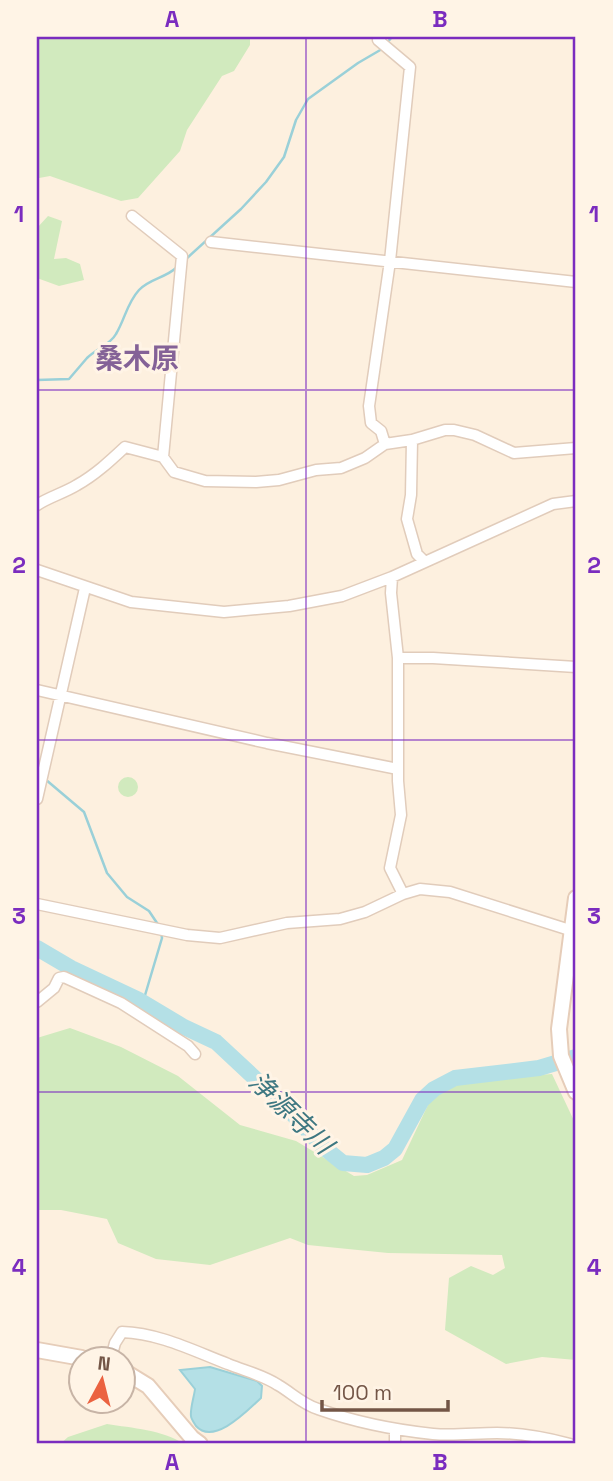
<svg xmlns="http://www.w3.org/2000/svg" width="613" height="1481" font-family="'Space Grotesk','Noto Sans JP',sans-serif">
  <rect width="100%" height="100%" fill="#fdf0df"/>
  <path fill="#d1eabe" d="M37,37H250V45L234,71L222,76L187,130L180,151L138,198L121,201L50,176L39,178L37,182Z
    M48,216L62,221L54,259L66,258L80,264L84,280L59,286L37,278V228Z
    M118 787a10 10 0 1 1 20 0a10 10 0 1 1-20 0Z
    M70,1028L121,1047L178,1076L240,1125L296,1141L354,1176L367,1175L402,1160L434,1092L478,1079L552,1074L576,1125V1360L542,1357L506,1364L445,1330L449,1278L471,1266L493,1275L505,1268L502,1255L388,1253L308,1245L290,1238L210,1265L156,1259L118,1243L107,1219L61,1210H37V1038Z
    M107,1424C132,1428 163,1430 184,1444H60L68,1437Z"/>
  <path fill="#b4e0e6" stroke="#9ad0d8" stroke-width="2" d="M210,1367L257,1381L262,1386L261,1398C248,1410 214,1446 196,1426C195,1424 191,1419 191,1416C190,1409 194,1397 195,1389L180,1370Z"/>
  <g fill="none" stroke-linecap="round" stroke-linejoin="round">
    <path stroke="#9ad0d8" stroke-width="2.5" d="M386,44L392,37
      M186,259L241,209L266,182L284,157L296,120L308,99L358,63L382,49
      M37,380L69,379C75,372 81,365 87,358C96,349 110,345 116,334C125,319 127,303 139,290C149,279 165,278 176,268
      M45,779L84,812L107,873L127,897L149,911L159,926
      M143,1002L162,938L161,932"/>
    <path stroke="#b4e0e6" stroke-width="16" d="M37,948L71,968L139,1000L184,1027L216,1042L289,1110L322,1146L343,1163L367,1165L384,1158L395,1149L422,1100L434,1089L455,1078L539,1068L576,1057"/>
    <defs>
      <path id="street" d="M381,37L378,40L410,67L390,261L369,406L371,423L381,431L385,444
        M132,216L182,256L163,457
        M211,242L576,282
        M412,440L445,430H454L475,435L514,453L576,448
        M37,505C49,497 64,493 77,485C95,475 110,461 125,447L163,457L174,472L205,481L256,482L279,480L316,470L341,468L365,458L385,444L412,440L411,495L407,519L417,554L424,561
        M37,570L131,602L224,612L289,606L342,596L392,577L553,504L576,501
        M392,577L391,593L398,658V781L401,815L390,868L403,894
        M398,658H433L576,667
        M37,690L267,743L398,769
        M37,799L85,588
        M37,904L187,935L220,938L287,923L340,919L365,912L403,894L420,889L450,892L576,932
        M37,1002L54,988L59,978L64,977L121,1003L188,1046L195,1054
        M111,1358L115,1343L122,1332C159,1333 194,1351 228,1364C245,1371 263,1375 278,1385C292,1393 302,1404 318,1409C355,1422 395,1430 433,1434C454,1436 476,1433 497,1433C521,1433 547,1438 570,1444
        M395,1429V1444"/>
      <path id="secondary" d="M576,898L559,1029L561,1056L576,1092
        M37,1350L82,1358
        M122,1370L148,1386L192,1438L200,1444"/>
    </defs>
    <use href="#street" stroke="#e1ccbb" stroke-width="13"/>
    <use href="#secondary" stroke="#e6cdb9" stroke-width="18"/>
    <use href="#street" stroke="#fff" stroke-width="10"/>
    <use href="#secondary" stroke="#fff" stroke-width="14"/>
  </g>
  <path fill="none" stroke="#7b2cbf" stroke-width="2" stroke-opacity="0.55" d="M306,37V1444M37,390H576M37,740H576M37,1092H576"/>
  <g text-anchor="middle" stroke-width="6" stroke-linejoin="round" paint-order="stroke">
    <g font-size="26" font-style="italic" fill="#3d7781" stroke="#fff4e6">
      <text transform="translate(291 1113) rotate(44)" y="9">浄源寺川</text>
    </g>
    <g font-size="28" font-weight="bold" fill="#846297" stroke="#fff4e6">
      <text x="137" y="368">桑木原</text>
    </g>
  </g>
  <rect width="613" height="1481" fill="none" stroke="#fff4e6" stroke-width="77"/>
  <g transform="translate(102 1380) rotate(7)"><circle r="33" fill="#fff4e6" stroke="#c7b4a6" stroke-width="2"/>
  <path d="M0-5L12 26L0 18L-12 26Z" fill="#eb6240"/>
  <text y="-10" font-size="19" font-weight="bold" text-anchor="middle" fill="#735546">N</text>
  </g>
  <path d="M322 1400v10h126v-10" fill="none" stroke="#735546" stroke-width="3.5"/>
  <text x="333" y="1400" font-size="21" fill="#735546" stroke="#fff4e6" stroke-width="5" paint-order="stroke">100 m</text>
  <rect x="38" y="38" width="536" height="1404" fill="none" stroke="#7b2cbf" stroke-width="2.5"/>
  <g font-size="23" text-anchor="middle" font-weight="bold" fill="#7b2cbf">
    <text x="172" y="27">A</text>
    <text x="440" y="27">B</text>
    <text x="19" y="222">1</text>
    <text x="594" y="222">1</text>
    <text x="19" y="573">2</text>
    <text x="594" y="573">2</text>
    <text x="19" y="924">3</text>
    <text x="594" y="924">3</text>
    <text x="19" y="1275">4</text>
    <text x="594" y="1275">4</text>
    <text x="172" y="1470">A</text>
    <text x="440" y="1470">B</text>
  </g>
</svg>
